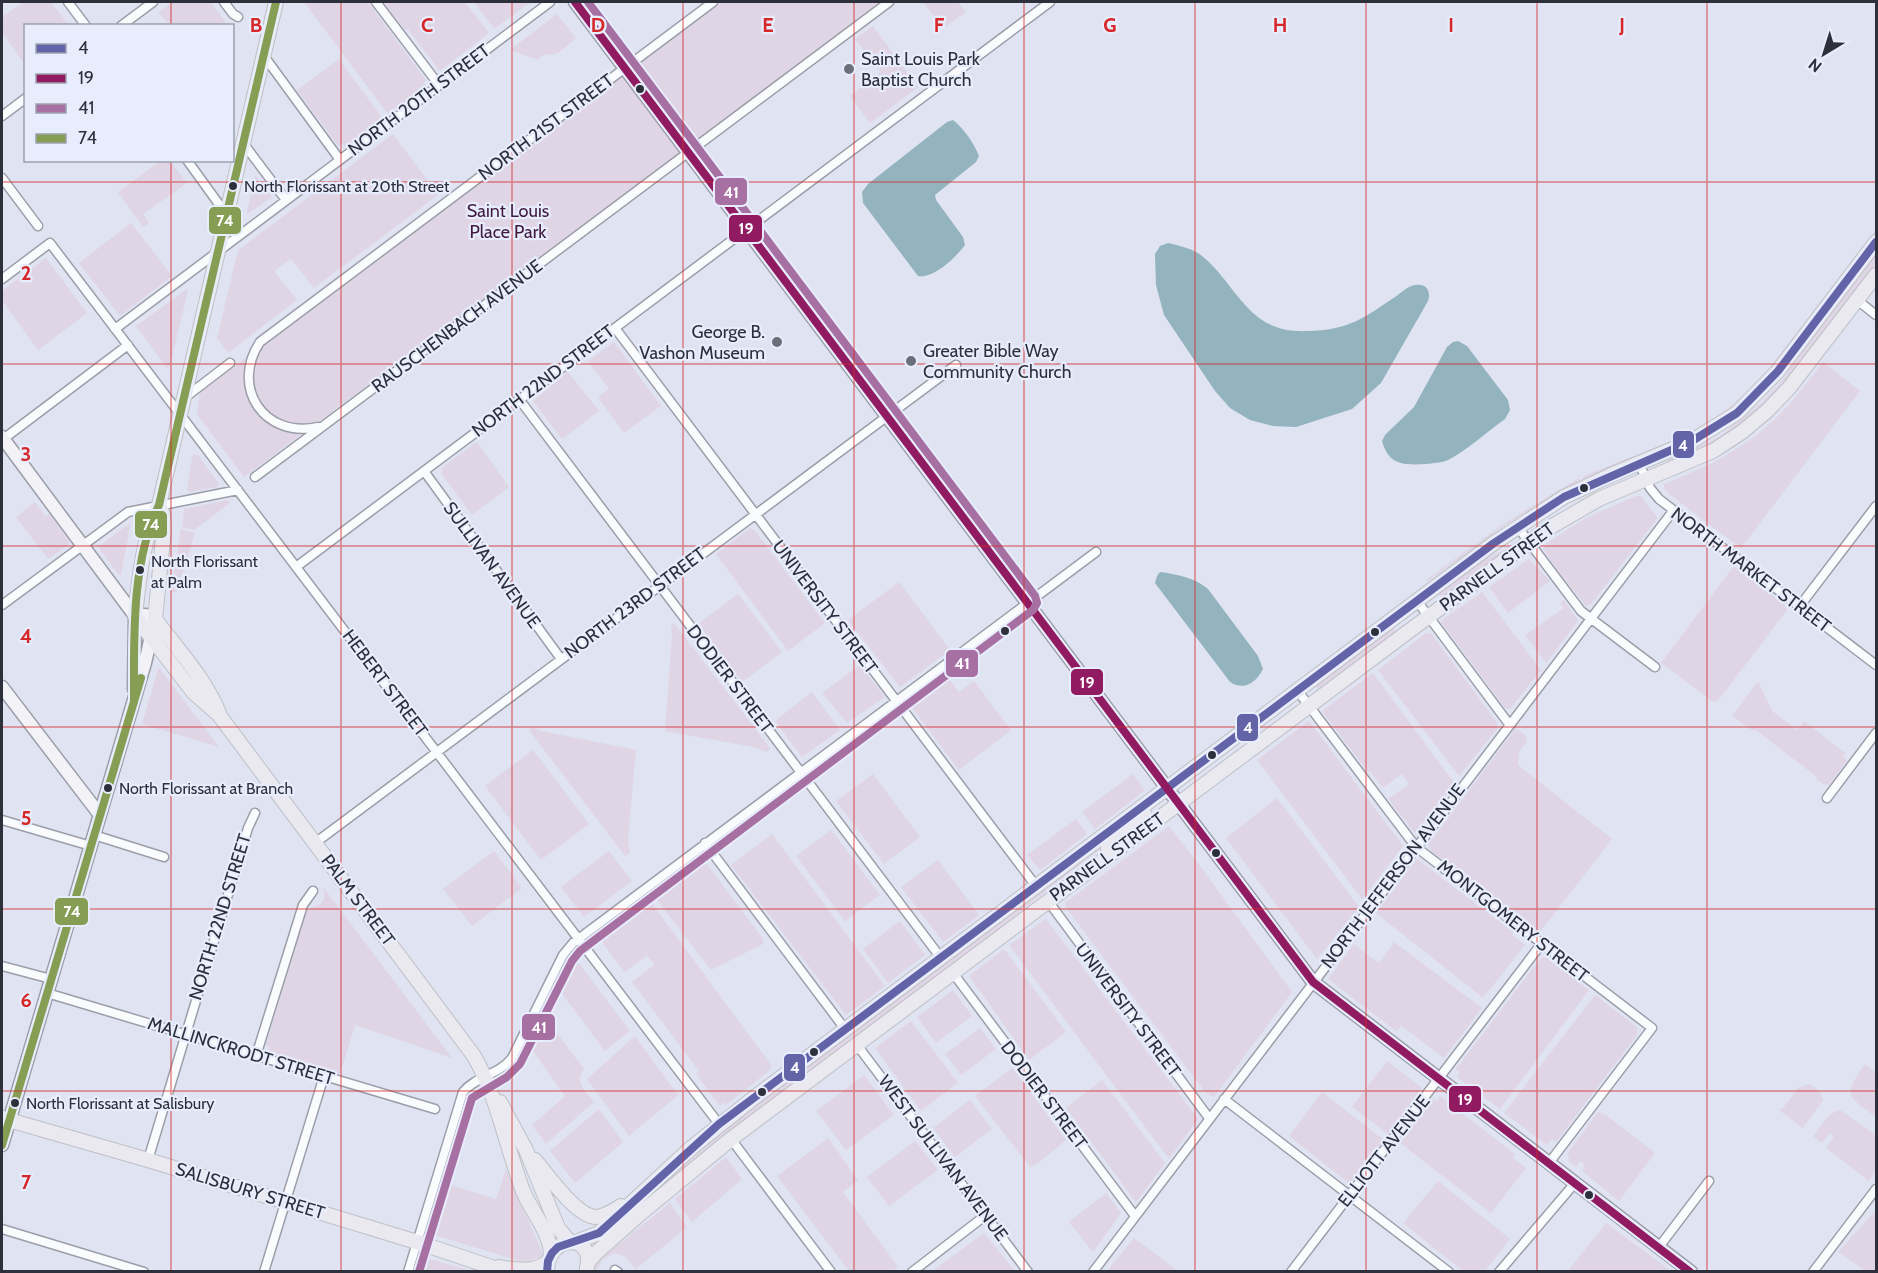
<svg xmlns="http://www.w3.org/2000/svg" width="1878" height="1273" font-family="Cabin,sans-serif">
  <rect width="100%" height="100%" fill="#dfe3f2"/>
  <path fill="#dfd5e5" d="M23,2H51L69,25L26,26L25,65L2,32V17Z
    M172,2H210L228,25H169L158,12Z
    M304,2H368L426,80L424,83L426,86L388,114Z
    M383,2H465L489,33L440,71L408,29L405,30Z
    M474,2H531L494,29Z
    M721,2H881L244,477L197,414L200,393L203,390Z
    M923,2H958L966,12L943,28Z
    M557,14L576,38L561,51L556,54L543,55L538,60L510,50Z
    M873,26L918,87L870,123L850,96L881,72L855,39Z
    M339,59L383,119L345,147L342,143L338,146L297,90Z
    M393,134L438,195L314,288L291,259L274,271L297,300L228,353L217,338L238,250Z
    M160,161H170L187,183L143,214L149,223L143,227L118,192Z
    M255,175L272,197L247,214V212Z
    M131,223L172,276L120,316L79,263Z
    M1876,230V234L1772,368L1741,401L1720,417L1697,431L1583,479V477C1626,457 1673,444 1713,419C1735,405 1753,386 1771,366Z
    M1876,251V267L1785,384L1752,418L1715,444L1657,468L1668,460L1690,451L1720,436L1761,403L1785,377L1807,340Z
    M46,258L87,313L38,350L2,300V291Z
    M187,289L188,290L170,366L167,368L136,326Z
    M614,342L661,406L624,433L598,397L609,389L588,361Z
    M1823,362L1860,391L1741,548L1669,494L1664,488V484C1703,469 1740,451 1772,422C1791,405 1807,382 1823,362Z
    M568,372L599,411L562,439L533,401Z
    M477,442L509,487L472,515L441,473L443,471L441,468Z
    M195,454L198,455L219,484L216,487L191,492L187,490L192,457Z
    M1579,478L1580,480L1503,526L1428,581L1426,580L1503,524Z
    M1636,496H1641L1657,517V519L1590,605L1586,606L1554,566L1543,548L1547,543L1586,518Z
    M228,500L230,503L194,530L182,527L184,509Z
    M35,502L45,516L49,514L69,541L68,545L48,559L16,517Z
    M131,522L121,575H119L98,547Z
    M750,528L755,531L825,623L788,651L716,554Z
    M181,529L195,533L176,593L171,592Z
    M1512,546L1515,548L1442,599L1438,593L1486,559Z
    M1529,559L1550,581L1508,613L1489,587Z
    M1734,566L1785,605L1787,610L1720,698L1715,702L1712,701L1661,663Z
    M899,582L950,650L900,687L848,620Z
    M1482,592L1541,670L1510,709L1505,708L1441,622C1452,611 1469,602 1482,592Z
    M738,594L782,652L742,682L698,624Z
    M1564,600L1578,621L1546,663L1525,635L1564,608L1560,603Z
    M674,623L770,748L767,752L753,747L665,731L672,634L671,626Z
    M1392,626L1396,631L1318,689L1315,685Z
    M1431,633L1497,723V729L1459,776L1378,670L1425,634Z
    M860,665L885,697L847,723L822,693Z
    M158,669H160L219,747L142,724Z
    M1373,673L1455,784L1415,833L1388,799L1409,784L1402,774L1383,788L1370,771L1368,772L1322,711Z
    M946,675L959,692L974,681L1011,730L959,770L910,705L911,700Z
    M1758,681L1772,711L1797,730L1804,721L1845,753L1843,757L1847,760L1829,785L1823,784L1816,779L1817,777L1756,730H1752L1732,716Z
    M812,692L840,730L802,757L775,721Z
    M1309,721L1403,846L1362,899L1257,760Z
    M533,727L541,731L636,750L628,839L630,853L625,856L529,730Z
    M1516,728L1526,736L1527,740L1519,753L1518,765L1612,839L1540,932L1431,851L1428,845Z
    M533,750L589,824L541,860L485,786Z
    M873,774L920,837L884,864L836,801Z
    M1133,774L1144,789V791L1095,829L1082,812Z
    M1277,798L1359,907L1317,959L1226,838Z
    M1076,819L1087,834L1040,870L1027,855Z
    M1169,826L1203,870L1292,992L1214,1097L1206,1093L1067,909L1065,903Z
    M831,830L880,895L845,921L796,856Z
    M772,834L885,986L846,1015L731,865Z
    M1103,843L1104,846L1013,917L978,948L871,1029L845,1045L631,1215L612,1226L712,1137Z
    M494,851L522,888L472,926L443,889Z
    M609,851L632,881L584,917L561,887Z
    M703,859L763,939V944L711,970L654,896Z
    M1417,859L1513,932L1512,935L1525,945L1483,998L1376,913Z
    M938,860L979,915L943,942L901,887Z
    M323,887L452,1058L355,1025L340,1074L269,1051L270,1047L266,1045L306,913C317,902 328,908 323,887Z
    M647,897L772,1066L770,1070L726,1105L723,1102L720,1106L696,1074L699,1071L632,982L655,964L647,956L624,972L599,938L630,915L635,905Z
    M1046,919L1198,1119L1169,1159L1009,945Z
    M900,921L925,955L888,983L863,949Z
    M1394,942L1482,1008L1444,1058L1401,1026L1396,1031L1328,979L1354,944L1379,963Z
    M1004,949L1066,1032L1029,1060L969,976Z
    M1545,957L1589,990L1500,1109L1457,1077L1460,1073L1456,1069L1540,959Z
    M575,958L630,1031L605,1051L560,991Z
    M953,990L972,1016L936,1043L917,1017Z
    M1595,995L1637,1027V1035L1556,1142L1552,1139L1547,1145L1504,1113Z
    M546,1019L584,1069C574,1084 585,1090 594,1102L546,1144L532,1125L565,1096L531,1048Z
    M911,1021L958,1083L921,1111L875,1048Z
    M980,1028L996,1049L961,1075L945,1054Z
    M635,1036L678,1095L629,1136L587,1079Z
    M1387,1061L1422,1088L1388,1134L1352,1107Z
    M1865,1064L1875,1072L1876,1071V1117C1847,1095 1842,1097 1865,1064Z
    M1012,1068L1066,1140L1038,1163L1030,1167L975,1096Z
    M864,1075L894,1115L846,1150L816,1111Z
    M1102,1080L1165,1163L1136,1202L1066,1108Z
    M1810,1084L1821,1093L1823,1100L1803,1128L1779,1110L1783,1108L1799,1087Z
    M1322,1092L1384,1140L1350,1184L1289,1136Z
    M1440,1096L1515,1154L1513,1158L1526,1168L1491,1213L1400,1143L1434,1099L1437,1101Z
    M970,1100L992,1129L955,1157L933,1128Z
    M599,1109L623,1142L575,1183L550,1151Z
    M1840,1110L1876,1135V1171L1869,1181L1826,1148L1834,1136L1830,1133L1822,1143L1813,1136C1821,1126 1827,1113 1840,1110Z
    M1598,1112L1605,1114L1655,1153L1619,1201L1582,1171L1585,1165L1580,1161L1576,1167L1568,1160L1570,1157L1567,1154Z
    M828,1138L858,1180L843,1192L898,1267L892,1271H849L777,1176Z
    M915,1141L938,1170L889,1206L867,1177Z
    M726,1157L742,1179L692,1222L675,1199Z
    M506,1170L542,1252L541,1257L523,1262L434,1235L448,1184L496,1199Z
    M1438,1181L1510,1239L1485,1271H1463L1403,1223Z
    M1106,1193L1121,1213L1093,1252L1069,1222Z
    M670,1203L687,1227L636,1269L624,1256L614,1253L602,1260L597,1271H594L598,1261Z
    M1875,1211L1876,1271H1866L1838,1252Z
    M1606,1223L1671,1271H1568Z
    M984,1233L1015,1271H937L935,1269Z
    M1134,1238L1178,1271H1107Z
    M422,1258L425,1260L426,1258L472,1271H418Z"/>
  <path fill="#93b3be" d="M953,120C964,129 974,143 979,156L976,162L935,195L936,200L963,237L965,245C956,257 934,279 918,276L863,203L862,192L868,184L947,122Z
    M1168,243C1178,245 1189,248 1198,253C1208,260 1217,270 1224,279C1249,311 1264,333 1308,331C1347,330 1361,320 1392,299C1399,295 1407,286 1415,285C1427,283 1431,291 1428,301L1381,383L1352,409L1296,427L1273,426L1250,420L1230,408L1215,391L1164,315L1156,285L1155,254L1160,246Z
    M1458,341L1467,346L1508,400L1510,410L1505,419C1488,431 1466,451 1448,460C1442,463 1433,463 1426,464C1404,465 1389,466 1382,441L1385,435L1414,407L1447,347L1453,342Z
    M1160,572C1178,575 1194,577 1208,589L1258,656L1263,669C1256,683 1244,691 1230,682L1158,587L1155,583L1157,576Z"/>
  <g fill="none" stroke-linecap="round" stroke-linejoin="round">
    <defs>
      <path id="street" d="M68,2L86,26
        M224,2L233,14L238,17
        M376,2L439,85
        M121,26L153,2
        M264,56L340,160
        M2,116L26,98
        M243,143L286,200
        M187,160L226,214
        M2,178L38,226
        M2,279L50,243L719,1124
        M1857,300L1876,315
        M615,328L1036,886
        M115,329L550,2
        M183,399L230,363
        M519,399L941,958
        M318,427C264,439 230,387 260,342L713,2
        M2,440L128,345
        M1639,463L1650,488L1659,499L1876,665
        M424,471L561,659
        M255,477L889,2
        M1517,526L1581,611L1655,667
        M296,567L1050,2
        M1417,601L1509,724
        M2,605L128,512L238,490
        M1799,607L1876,506
        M1297,690L1416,847L1652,1028L1549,1163
        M1827,798L1876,733
        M2,820L91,846
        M94,835L164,857
        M315,843L956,365
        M705,843L845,1029
        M1048,901L1209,1118
        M2,966L51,979
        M953,973L1135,1216
        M47,993L435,1109
        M857,1045L1028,1272
        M256,1056L303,905L313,891
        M1224,1099L1449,1272
        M731,1139L831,1272
        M148,1160L248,828L255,813
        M2,1229L144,1272
        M1659,1247L1709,1181
        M615,1270L618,1272
        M264,1272L324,1076
        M408,1272L463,1092C476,1076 499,1075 512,1058L563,955L573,943L1096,552
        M912,1272L986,1215
        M1093,1272L1673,511
        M1291,1272L1542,943
        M1499,1272L1575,1183
        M1813,1272L1876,1189"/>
      <path id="secondary" d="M575,2L1313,982L1691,1272
        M2,437L135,616
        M2,687L100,815
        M134,689L135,616
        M2,1145L145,663L155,619L146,615L135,616"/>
      <path id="primary" d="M276,2L159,505C143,538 139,579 135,616L193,692L219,715L474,1056C498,1098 506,1146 523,1191C532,1213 549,1229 551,1254
        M159,505L163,515L164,529L155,619C177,649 205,678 219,713
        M1108,848L1145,815
        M500,1102L526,1150L558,1228L569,1241
        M2,1118L148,1160L417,1242L506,1272
        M535,1160C548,1175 575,1215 595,1217C605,1217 613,1211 621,1206
        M576,1242L599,1233L691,1148L755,1097L1494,543L1564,497L1611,475L1692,441L1737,413L1778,371L1876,242
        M588,1262L596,1253L641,1213L731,1139L1409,631L1547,529L1599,499L1713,451L1742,432L1767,411L1789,388L1876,275
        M499,1267C517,1270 532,1273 548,1262
        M547,1272C547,1234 595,1232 587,1268"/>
    </defs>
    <use href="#street" stroke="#9b9ea9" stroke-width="11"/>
    <use href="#secondary" stroke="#9b9ea9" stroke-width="15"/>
    <use href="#primary" stroke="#bec0c7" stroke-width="16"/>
    <use href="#street" stroke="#fafbfd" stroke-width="8"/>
    <use href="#secondary" stroke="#f3f2f6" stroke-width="12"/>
    <use href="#primary" stroke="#eae9ef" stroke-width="14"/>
    <defs>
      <path id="bus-1" d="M547,1272L548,1261L552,1253L558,1247L599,1233L719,1124L1494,543L1564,497L1692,441L1737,413L1778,371L1876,242"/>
      <path id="bus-2" d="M575,2L1313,982L1690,1272"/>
      <path id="bus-3" d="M419,1272L472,1098L507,1077L520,1064L572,961L580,951L1033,610L1037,603L1035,596L588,2"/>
      <path id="bus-4" d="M134,702C134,640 131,562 159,505L276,2
        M2,1145L141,678"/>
    </defs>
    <use href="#bus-1" stroke="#e8edfd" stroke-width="12"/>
    <use href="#bus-2" stroke="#e8edfd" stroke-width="12"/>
    <use href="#bus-3" stroke="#e8edfd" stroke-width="12"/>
    <use href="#bus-4" stroke="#e8edfd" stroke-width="12"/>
    <use href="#bus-1" stroke="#6364a8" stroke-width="8"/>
    <use href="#bus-2" stroke="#901b61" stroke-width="8"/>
    <use href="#bus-3" stroke="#a670a3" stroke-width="8"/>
    <use href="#bus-4" stroke="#869e53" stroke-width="8"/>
  </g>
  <path fill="none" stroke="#d62828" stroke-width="1.5" stroke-opacity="0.55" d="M171,2V26M341,2V1272M512,2V1272M683,2V1272M854,2V1272M1024,2V1272M1195,2V1272M1366,2V1272M1537,2V1272M1707,2V1272M171,160V1272M2,182H1876M2,364H1876M2,546H1876M2,727H1876M2,909H1876M2,1091H1876"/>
  <g fill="#6b6f7a" stroke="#e8edfd" stroke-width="2">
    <circle cx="849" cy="69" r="6"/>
    <circle cx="777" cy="342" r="6"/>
    <circle cx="911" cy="361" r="6"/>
  </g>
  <g fill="#2d303a" stroke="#e8edfd" stroke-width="2">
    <circle cx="640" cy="89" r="5"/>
    <circle cx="233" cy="186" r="5"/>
    <circle cx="1584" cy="488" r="5"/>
    <circle cx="140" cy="570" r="5"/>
    <circle cx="1005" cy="631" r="5"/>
    <circle cx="1375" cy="632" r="5"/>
    <circle cx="1212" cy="755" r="5"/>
    <circle cx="108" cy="788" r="5"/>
    <circle cx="1216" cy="853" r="5"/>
    <circle cx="814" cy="1052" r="5"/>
    <circle cx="762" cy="1092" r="5"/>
    <circle cx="15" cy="1103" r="5"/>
    <circle cx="1589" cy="1195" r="5"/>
  </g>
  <g text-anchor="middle" stroke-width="4.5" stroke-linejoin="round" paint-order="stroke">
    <g font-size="16" fill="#2d303a" stroke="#e8edfd" text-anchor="start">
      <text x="244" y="192">North Florissant at 20th Street</text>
      <text x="151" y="567">North Florissant<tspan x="151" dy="21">at Palm</tspan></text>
      <text x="119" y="794">North Florissant at Branch</text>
      <text x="26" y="1109">North Florissant at Salisbury</text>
    </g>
    <g font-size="18" fill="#2d303a" stroke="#e8edfd" text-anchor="start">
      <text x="861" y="65">Saint Louis Park<tspan x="861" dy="21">Baptist Church</tspan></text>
      <text x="765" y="338" text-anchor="end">George B.<tspan x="765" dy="21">Vashon Museum</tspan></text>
      <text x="923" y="357">Greater Bible Way<tspan x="923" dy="21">Community Church</tspan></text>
    </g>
    <g font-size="18" fill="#2d303a" stroke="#e8edfd">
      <text transform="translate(419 100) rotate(-37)" y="6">NORTH 20TH STREET</text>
      <text transform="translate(546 127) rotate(-37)" y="6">NORTH 21ST STREET</text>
      <text transform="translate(457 326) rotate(-37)" y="6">RAUSCHENBACH AVENUE</text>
      <text transform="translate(543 381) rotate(-37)" y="6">NORTH 22ND STREET</text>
      <text transform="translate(492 565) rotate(54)" y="6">SULLIVAN AVENUE</text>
      <text transform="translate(1497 567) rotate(-36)" y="6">PARNELL STREET</text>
      <text transform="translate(1751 570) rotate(37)" y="6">NORTH MARKET STREET</text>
      <text transform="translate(635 603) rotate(-37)" y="6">NORTH 23RD STREET</text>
      <text transform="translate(825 607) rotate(53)" y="6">UNIVERSITY STREET</text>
      <text transform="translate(730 679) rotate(53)" y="6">DODIER STREET</text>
      <text transform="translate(385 683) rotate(53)" y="6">HEBERT STREET</text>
      <text transform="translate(1107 857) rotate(-36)" y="6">PARNELL STREET</text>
      <text transform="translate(1393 876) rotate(-53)" y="6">NORTH JEFFERSON AVENUE</text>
      <text transform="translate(358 900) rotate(53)" y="6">PALM STREET</text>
      <text transform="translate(220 917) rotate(-73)" y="6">NORTH 22ND STREET</text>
      <text transform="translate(1513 921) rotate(38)" y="6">MONTGOMERY STREET</text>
      <text transform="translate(1128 1010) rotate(53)" y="6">UNIVERSITY STREET</text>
      <text transform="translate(241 1051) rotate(17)" y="6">MALLINCKRODT STREET</text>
      <text transform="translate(1044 1095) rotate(53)" y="6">DODIER STREET</text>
      <text transform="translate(1384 1151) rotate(-52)" y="6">ELLIOTT AVENUE</text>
      <text transform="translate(943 1158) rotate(53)" y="6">WEST SULLIVAN AVENUE</text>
      <text transform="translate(250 1191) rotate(17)" y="6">SALISBURY STREET</text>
    </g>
    <g font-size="18" fill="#411a3d" stroke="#e8edfd">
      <text x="508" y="217">Saint Louis<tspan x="508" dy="21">Place Park</tspan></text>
    </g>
  </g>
  <g font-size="20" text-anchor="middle" font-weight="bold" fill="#d62828" stroke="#e8edfd" stroke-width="4.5" stroke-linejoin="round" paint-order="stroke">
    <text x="256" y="32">B</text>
    <text x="427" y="32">C</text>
    <text x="598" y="32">D</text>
    <text x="768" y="32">E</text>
    <text x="939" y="32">F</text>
    <text x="1110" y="32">G</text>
    <text x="1280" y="32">H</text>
    <text x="1451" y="32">I</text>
    <text x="1622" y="32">J</text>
    <text x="26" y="280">2</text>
    <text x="26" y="461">3</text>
    <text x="26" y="643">4</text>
    <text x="26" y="825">5</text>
    <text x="26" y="1007">6</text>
    <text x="26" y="1189">7</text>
  </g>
  <g stroke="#e8edfd" stroke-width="2">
    <rect x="714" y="177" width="34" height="29" rx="6" fill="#a670a3"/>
    <rect x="208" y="206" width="34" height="29" rx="6" fill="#869e53"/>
    <rect x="728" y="214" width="35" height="29" rx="6" fill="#901b61"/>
    <rect x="1672" y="430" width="23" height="29" rx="6" fill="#6364a8"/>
    <rect x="134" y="510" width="34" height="29" rx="6" fill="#869e53"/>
    <rect x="945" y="649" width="34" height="29" rx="6" fill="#a670a3"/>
    <rect x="1070" y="668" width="34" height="28" rx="6" fill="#901b61"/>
    <rect x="1236" y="713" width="23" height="29" rx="6" fill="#6364a8"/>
    <rect x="54" y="897" width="35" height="29" rx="6" fill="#869e53"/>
    <rect x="521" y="1013" width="35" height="28" rx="6" fill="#a670a3"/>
    <rect x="783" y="1053" width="23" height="29" rx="6" fill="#6364a8"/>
    <rect x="1448" y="1085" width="34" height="28" rx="6" fill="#901b61"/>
  </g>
  <g font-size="16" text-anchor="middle" font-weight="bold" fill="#fff">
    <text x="731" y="198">41</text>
    <text x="225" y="226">74</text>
    <text x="746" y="234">19</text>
    <text x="1683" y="451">4</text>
    <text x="151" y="530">74</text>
    <text x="962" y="669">41</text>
    <text x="1087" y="688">19</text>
    <text x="1248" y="733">4</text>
    <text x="72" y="917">74</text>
    <text x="539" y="1033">41</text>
    <text x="795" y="1073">4</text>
    <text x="1465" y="1105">19</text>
  </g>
  <rect width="1878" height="1273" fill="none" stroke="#2d303a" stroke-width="6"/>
  <rect x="24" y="24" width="210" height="138" fill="#e8edfd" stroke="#9da1af" stroke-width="1.5"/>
  <rect x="36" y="44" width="30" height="9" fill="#6364a8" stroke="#9da1af" stroke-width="1.5"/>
  <text x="78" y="54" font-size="18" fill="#2d303a">4</text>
  <rect x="36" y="74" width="30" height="9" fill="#901b61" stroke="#9da1af" stroke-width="1.5"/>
  <text x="78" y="84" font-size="18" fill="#2d303a">19</text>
  <rect x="36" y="104" width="30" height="9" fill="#a670a3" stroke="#9da1af" stroke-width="1.5"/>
  <text x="78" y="114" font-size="18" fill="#2d303a">41</text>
  <rect x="36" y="134" width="30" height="9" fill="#869e53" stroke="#9da1af" stroke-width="1.5"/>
  <text x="78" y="144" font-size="18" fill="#2d303a">74</text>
  <g transform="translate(1824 54) rotate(218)" stroke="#e8edfd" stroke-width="4.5" paint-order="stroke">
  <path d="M0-4.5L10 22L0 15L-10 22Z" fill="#2d303a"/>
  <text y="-9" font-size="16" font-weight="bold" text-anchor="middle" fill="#2d303a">N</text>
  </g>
</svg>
